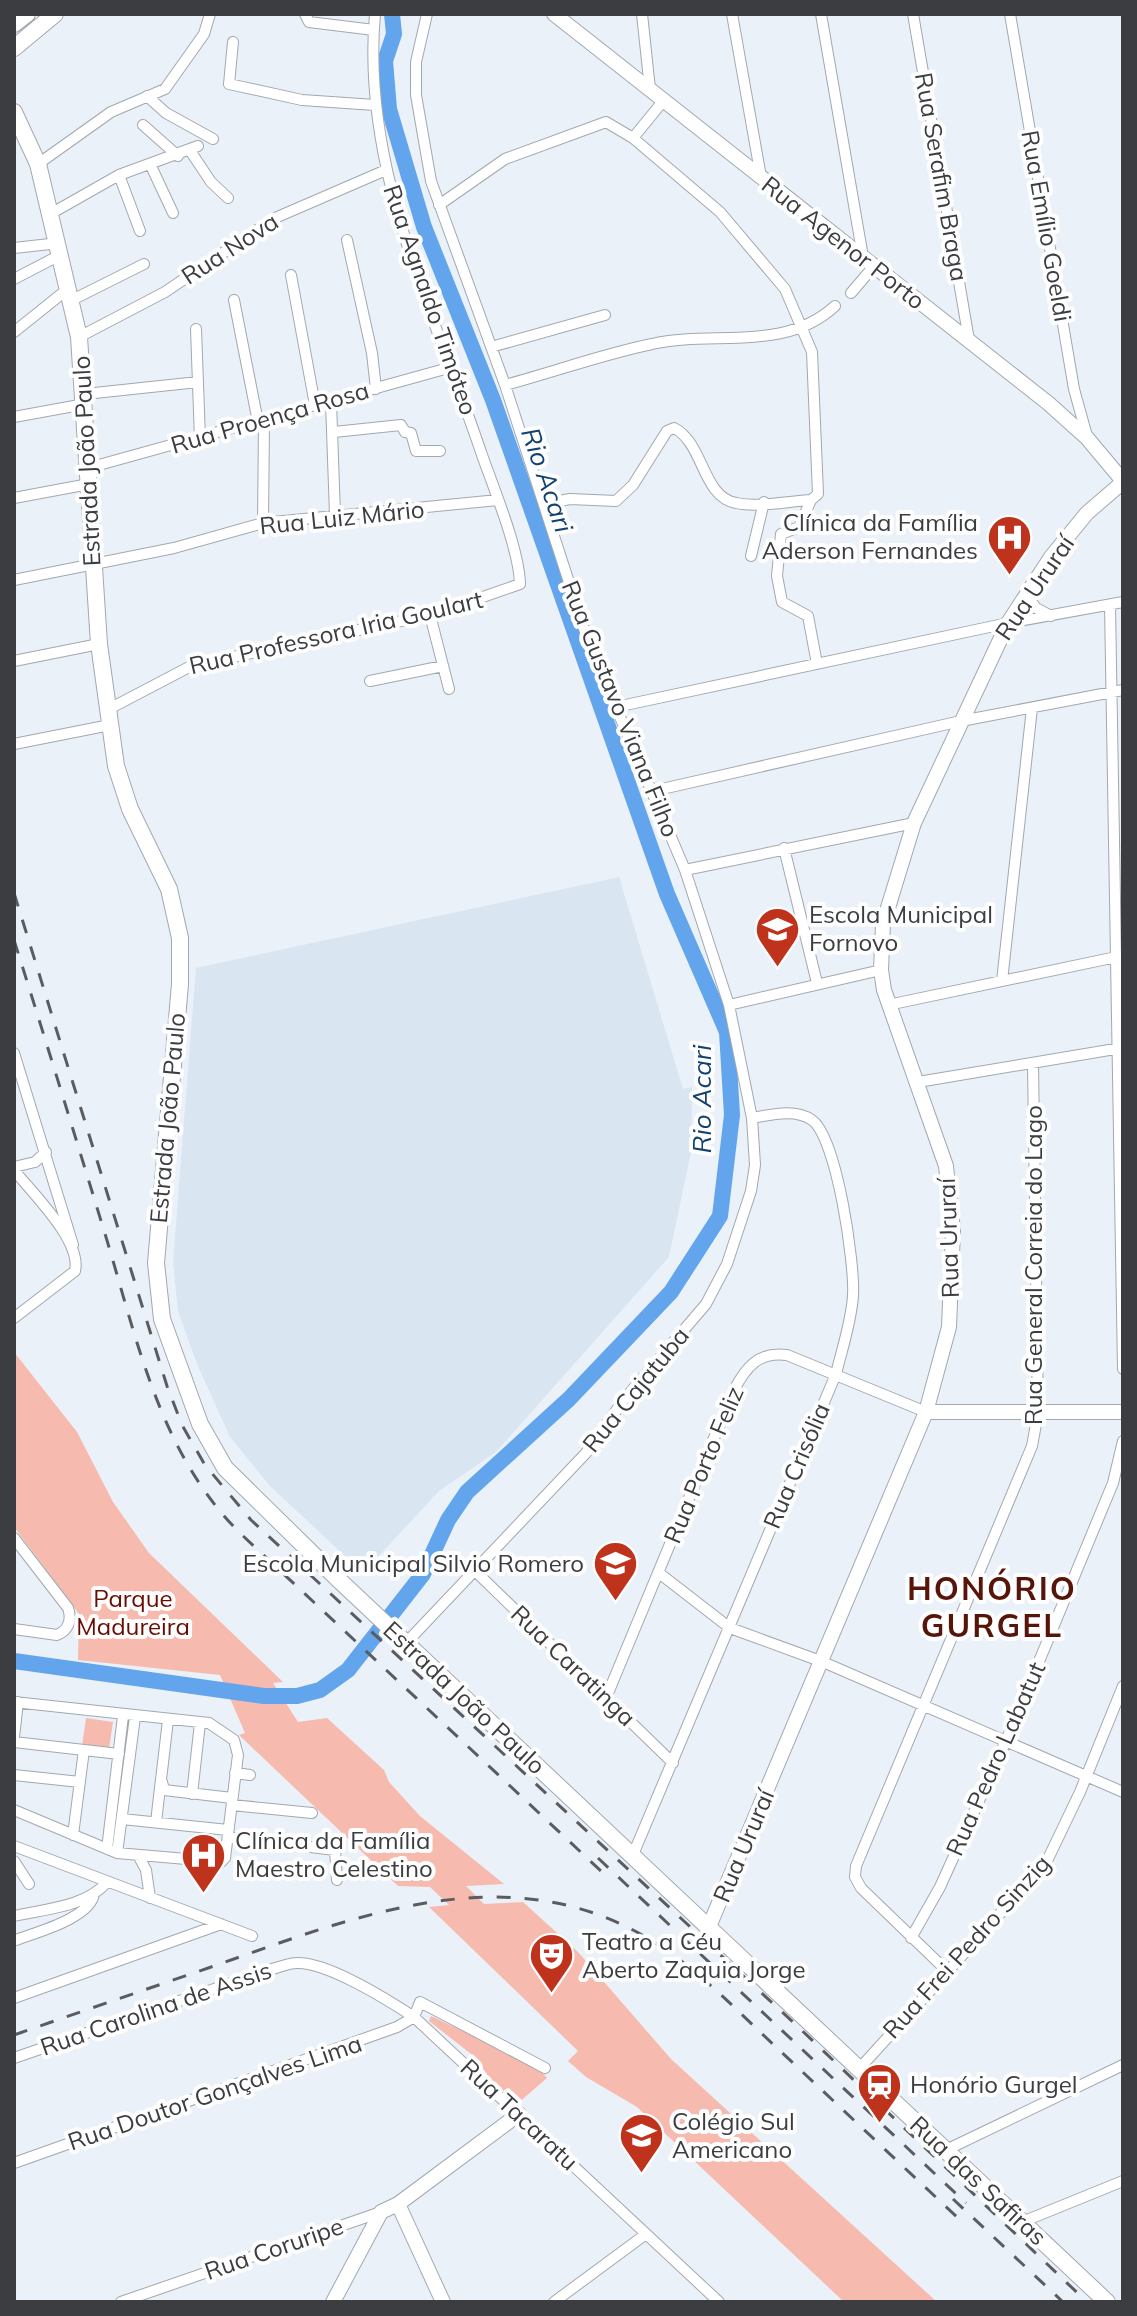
<svg xmlns="http://www.w3.org/2000/svg" width="1137" height="2316" font-family="Mulish,sans-serif">
  <rect width="100%" height="100%" fill="#ebf1f9"/>
  <path fill="#d9e5f1" d="M619,877L683,1089L692,1087L691,1152L669,1257L496,1452L439,1491L363,1573L270,1486L230,1437L197,1364L178,1311L173,1262L196,968Z"/>
  <path fill="#f7baae" d="M14,1352L77,1432L113,1502L149,1553L283,1682L273,1683L298,1722L327,1718L384,1770L389,1782L420,1816L504,1884L466,1886L484,1904L523,1902L578,1952L671,2059L937,2302H844L637,2107L586,2077L568,2061L578,2051L429,1907L449,1905L430,1887L398,1886L239,1735L245,1733L220,1675L78,1660L79,1614L14,1527Z
    M86,1718L113,1722L109,1749L82,1746Z
    M431,2016L538,2067L547,2078L517,2104L489,2077L475,2057L429,2021Z"/>
  <g fill="none" stroke-linecap="round" stroke-linejoin="round">
    <path stroke="#62a5ed" stroke-width="16" d="M14,1661L264,1696H297L320,1690L348,1670L423,1574L448,1520L467,1492L569,1399L671,1292L720,1216L732,1115L727,1032L667,894L493,400L424,227L389,109L385,61L394,34L392,14"/>
    <defs>
      <path id="street" d="M305,14L309,22L374,30
        M642,14L650,89
        M732,14L761,177
        M821,14L863,257
        M913,14L969,340
        M1010,14L1074,389L1087,436
        M233,42L229,84L302,100L375,105
        M147,96L166,113L213,139
        M143,125L178,156
        M633,138L664,100
        M191,152L211,182L228,198
        M38,164L111,112L165,89L204,34L210,14
        M151,166L173,213
        M119,175L140,231
        M439,205L505,159L606,122L633,138L720,212L785,289L812,352L818,494L811,500L799,527L781,534L777,576L782,602L808,616L817,664
        M52,213L119,175L198,146
        M347,240L372,353L376,389
        M14,248L59,243
        M291,275L315,405
        M14,279L62,254
        M851,293L874,266
        M72,300L144,264
        M234,300L258,422
        M196,329L200,439
        M14,332L69,288
        M79,337L165,292L275,218L386,170
        M491,347L605,315
        M505,385C554,372 603,354 652,344C713,330 784,353 835,306
        M85,394L198,382
        M331,402L335,515
        M14,417L85,404
        M334,432L401,425L405,432L411,433L416,451H440
        M88,468L452,367
        M14,498L89,484
        M544,504L570,499L616,501L633,485L667,431L674,428C704,443 702,497 736,503C758,508 788,501 811,500
        M263,523L264,421
        M751,556L764,502
        M14,580L174,548L263,523L498,500
        M1026,594L1036,608L1051,616
        M1110,605L1123,1369
        M430,615L449,689
        M14,661L99,644
        M370,681L443,666
        M616,707L1008,623L1123,602
        M107,710L191,666L434,614L520,584C519,549 494,489 482,455C434,312 361,168 375,14
        M14,744L110,725
        M653,791L961,721L1123,690
        M784,848L817,983
        M685,870L914,823
        M1002,981L1032,708
        M729,1005L881,970
        M888,1005L1121,956
        M14,1053L73,1245
        M918,1082L1121,1048
        M14,1167L35,1162L46,1152
        M14,1170C33,1194 82,1241 75,1271L14,1318
        M14,1538L68,1608C72,1620 69,1630 57,1635L14,1629
        M474,1570L673,1763
        M659,1573L730,1628L823,1662L1123,1792
        M406,1643L586,1453L623,1401L706,1304L727,1264L751,1191L755,1165L752,1118L729,1005L685,870L589,644L505,385L431,181L416,95V62L427,14
        M606,1698L734,1390C746,1367 759,1351 787,1355L926,1412
        M14,1702L209,1723L234,1740L238,1755L225,1858L221,1862L117,1853L14,1810
        M14,1737L18,1702
        M14,1742L119,1754
        M235,1773L250,1775
        M14,1775L80,1782
        M162,1782L164,1790L232,1798
        M192,1794L200,1723
        M232,1805L312,1813
        M122,1819L228,1830
        M156,1822L168,1720
        M73,1835L84,1750
        M228,1837L335,1850L337,1880
        M14,1846L252,1936
        M107,1849L123,1716
        M117,1853L135,1717
        M139,1857L146,1870L150,1898
        M632,1857L836,1374C842,1349 851,1323 853,1296C855,1264 837,1138 812,1120C795,1108 770,1115 752,1118
        M14,1861L29,1884
        M14,1916C45,1909 86,1907 107,1882
        M911,1938L940,1887L1006,1741L1113,1483L1123,1441
        M16,1940C37,1932 90,1918 94,1894
        M946,1970L861,1888L855,1877L856,1866L1032,1446L1038,1413L1033,1063
        M14,1998L221,1924
        M14,2058L272,1969C280,1967 289,1963 297,1963C327,1962 388,2000 414,2017L719,2302
        M859,2069L1046,1863L1080,1792L1123,1686
        M946,2150L1123,2065
        M14,2163L397,2027L414,2017L420,2002L545,2068
        M1022,2222L1123,2181
        M121,2302L381,2212
        M554,2302L646,2234"/>
      <path id="secondary" d="M554,14L1048,403L1087,438L1123,481
        M926,1412H1123
        M708,1929L926,1412L949,1327L953,1231L946,1166L884,990L881,970L883,924L914,823L1008,623L1051,557L1087,513L1123,482
        M398,2204L443,2302
        M333,2302L381,2212L398,2204L519,2114"/>
      <path id="primary" d="M14,24L27,14
        M14,48L55,14
        M14,112L38,164L79,337L99,644L116,766L130,809L169,889L180,938V984L156,1263L162,1319L200,1424L225,1468L340,1581L1107,2302"/>
    </defs>
    <use href="#street" stroke="#a2a8af" stroke-width="12"/>
    <use href="#secondary" stroke="#a2a8af" stroke-width="16"/>
    <use href="#primary" stroke="#a2a8af" stroke-width="18"/>
    <use href="#street" stroke="#fff" stroke-width="10"/>
    <use href="#secondary" stroke="#fff" stroke-width="14"/>
    <use href="#primary" stroke="#fff" stroke-width="16"/>
    <path stroke="#5a5c60" stroke-width="3" stroke-dasharray="14 14" stroke-linecap="butt" d="M14,893L167,1386L182,1425L205,1465L251,1520L794,2023L1087,2302
      M14,940C44,1035 73,1129 102,1224C136,1333 157,1452 242,1535L602,1872
      M598,1858L966,2203
      M14,2035C80,2012 147,1989 214,1966C345,1920 492,1860 627,1927C685,1955 731,2005 777,2048C837,2104 897,2161 957,2217
      M953,2199L1063,2302"/>
  </g>
  <defs>
    <symbol id="hospital-pin" viewBox="-11 -11 22 30"><path d="M0 17L-7.5 6A9.5 9.5 0 1 1 7.5 6Z" fill="#bf331d" stroke="#fefefe"/><path d="M-5-5h3v3.5h4V-5h3V5h-3V1.5h-4V5h-3Z" fill="#fff"/></symbol>
    <symbol id="school-pin" viewBox="-11 -11 22 30"><path d="M0 17L-7.5 6A9.5 9.5 0 1 1 7.5 6Z" fill="#bf331d" stroke="#fefefe"/><path d="M0-5L7-2L0 1L-7-2ZM-4 1L0 2.5L4 1V4Q0 6-4 4Z" fill="#fff"/></symbol>
    <symbol id="theatre-pin" viewBox="-11 -11 22 30"><path d="M0 17L-7.5 6A9.5 9.5 0 1 1 7.5 6Z" fill="#bf331d" stroke="#fefefe"/><path d="M-5-5.5Q0-4 5-5.5V0Q5 5 0 6Q-5 5-5 0ZM-3.3-2.5H-1v1.5H-3.3ZM1-2.5H3.3v1.5H1ZM-2.8 1Q0 5.5 2.8 1Z" fill="#fff"/></symbol>
    <symbol id="station-pin" viewBox="-11 -11 22 30"><path d="M0 17L-7.5 6A9.5 9.5 0 1 1 7.5 6Z" fill="#bf331d" stroke="#fefefe"/><path d="M-3-6H3Q5-6 5-4V2Q5 4 3 4L4.5 6H3L1.5 4h-3L-3 6H-4.5L-3 4Q-5 4-5 2V-4Q-5-6-3-6ZM-3.5-4v3h7v-3ZM-3.5 1v1.5H-2V1ZM2 1v1.5H3.5V1Z" fill="#fff"/></symbol>
  </defs>
  <g fill-rule="evenodd">
    <use href="#hospital-pin" x="984" y="512" width="51" height="69"/>
    <use href="#school-pin" x="752" y="904" width="51" height="69"/>
    <use href="#school-pin" x="590" y="1538" width="51" height="69"/>
    <use href="#hospital-pin" x="178" y="1830" width="51" height="69"/>
    <use href="#theatre-pin" x="526" y="1930" width="51" height="69"/>
    <use href="#station-pin" x="854" y="2060" width="51" height="69"/>
    <use href="#school-pin" x="616" y="2110" width="51" height="69"/>
  </g>
  <g text-anchor="middle" stroke-width="8" stroke-linejoin="round" paint-order="stroke">
    <g font-size="24" fill="#3b3d40" stroke="#fefefe">
      <text transform="translate(941 177) rotate(80)" y="8">Rua Serafim Braga</text>
      <text transform="translate(1046 226) rotate(80)" y="8">Rua Emílio Goeldi</text>
      <text transform="translate(843 243) rotate(38)" y="8">Rua Agenor Porto</text>
      <text transform="translate(230 249) rotate(-33)" y="8">Rua Nova</text>
      <text transform="translate(430 300) rotate(71)" y="8">Rua Agnaldo Timóteo</text>
      <text transform="translate(270 418) rotate(-16)" y="8">Rua Proença Rosa</text>
      <text transform="translate(87 461) rotate(-93)" y="8">Estrada João Paulo</text>
      <text transform="translate(342 518) rotate(-6)" y="8">Rua Luiz Mário</text>
      <text transform="translate(1035 588) rotate(-56)" y="8">Rua Ururaí</text>
      <text transform="translate(336 633) rotate(-13)" y="8">Rua Professora Iria Goulart</text>
      <text transform="translate(620 709) rotate(68)" y="8">Rua Gustavo Viana Filho</text>
      <text transform="translate(168 1118) rotate(-85)" y="8">Estrada João Paulo</text>
      <text transform="translate(949 1238) rotate(-92)" y="8">Rua Ururaí</text>
      <text transform="translate(1034 1265) rotate(-90)" y="8">Rua General Correia do Lago</text>
      <text transform="translate(636 1390) rotate(-51)" y="8">Rua Cajatuba</text>
      <text transform="translate(704 1465) rotate(-67)" y="8">Rua Porto Feliz</text>
      <text transform="translate(797 1466) rotate(-67)" y="8">Rua Crisólia</text>
      <text transform="translate(573 1666) rotate(44)" y="8">Rua Caratinga</text>
      <text transform="translate(464 1698) rotate(43)" y="8">Estrada João Paulo</text>
      <text transform="translate(996 1759) rotate(-66)" y="8">Rua Pedro Labatut</text>
      <text transform="translate(744 1846) rotate(-67)" y="8">Rua Ururaí</text>
      <text transform="translate(967 1947) rotate(-48)" y="8">Rua Frei Pedro Sinzig</text>
      <text transform="translate(156 2009) rotate(-19)" y="8">Rua Carolina de Assis</text>
      <text transform="translate(215 2093) rotate(-19)" y="8">Rua Doutor Gonçalves Lima</text>
      <text transform="translate(519 2115) rotate(43)" y="8">Rua Tacaratu</text>
      <text transform="translate(978 2181) rotate(43)" y="8">Rua das Safiras</text>
      <text transform="translate(274 2249) rotate(-19)" y="8">Rua Coruripe</text>
    </g>
    <g font-size="24" fill="#3b3d40" stroke="#fefefe" text-anchor="start">
      <text x="978" y="531" text-anchor="end">Clínica da Família<tspan x="978" dy="28">Aderson Fernandes</tspan></text>
      <text x="809" y="923">Escola Municipal<tspan x="809" dy="28">Fornovo</tspan></text>
      <text x="584" y="1572" text-anchor="end">Escola Municipal Silvio Romero</text>
      <text x="235" y="1849">Clínica da Família<tspan x="235" dy="28">Maestro Celestino</tspan></text>
      <text x="582" y="1950">Teatro a Céu<tspan x="582" dy="28">Aberto Zaquia Jorge</tspan></text>
      <text x="910" y="2093">Honório Gurgel</text>
      <text x="672" y="2130">Colégio Sul<tspan x="672" dy="28">Americano</tspan></text>
    </g>
    <g font-size="24" fill="#670d01" stroke="#fefefe">
      <text x="133" y="1607">Parque<tspan x="133" dy="28">Madureira</tspan></text>
    </g>
    <g font-size="26" font-style="italic" fill="#11416f" stroke="#fefefe">
      <text transform="translate(547 480) rotate(71)" y="9">Rio Acari</text>
      <text transform="translate(702 1099) rotate(-90)" y="9">Rio Acari</text>
    </g>
    <g font-size="32" font-weight="bold" letter-spacing="2" fill="#571409" stroke="#fefefe">
      <text x="992" y="1600">HONÓRIO<tspan x="992" dy="37">GURGEL</tspan></text>
    </g>
  </g>
  <rect width="1137" height="2316" fill="none" stroke="#3b3d40" stroke-width="32"/>
</svg>
